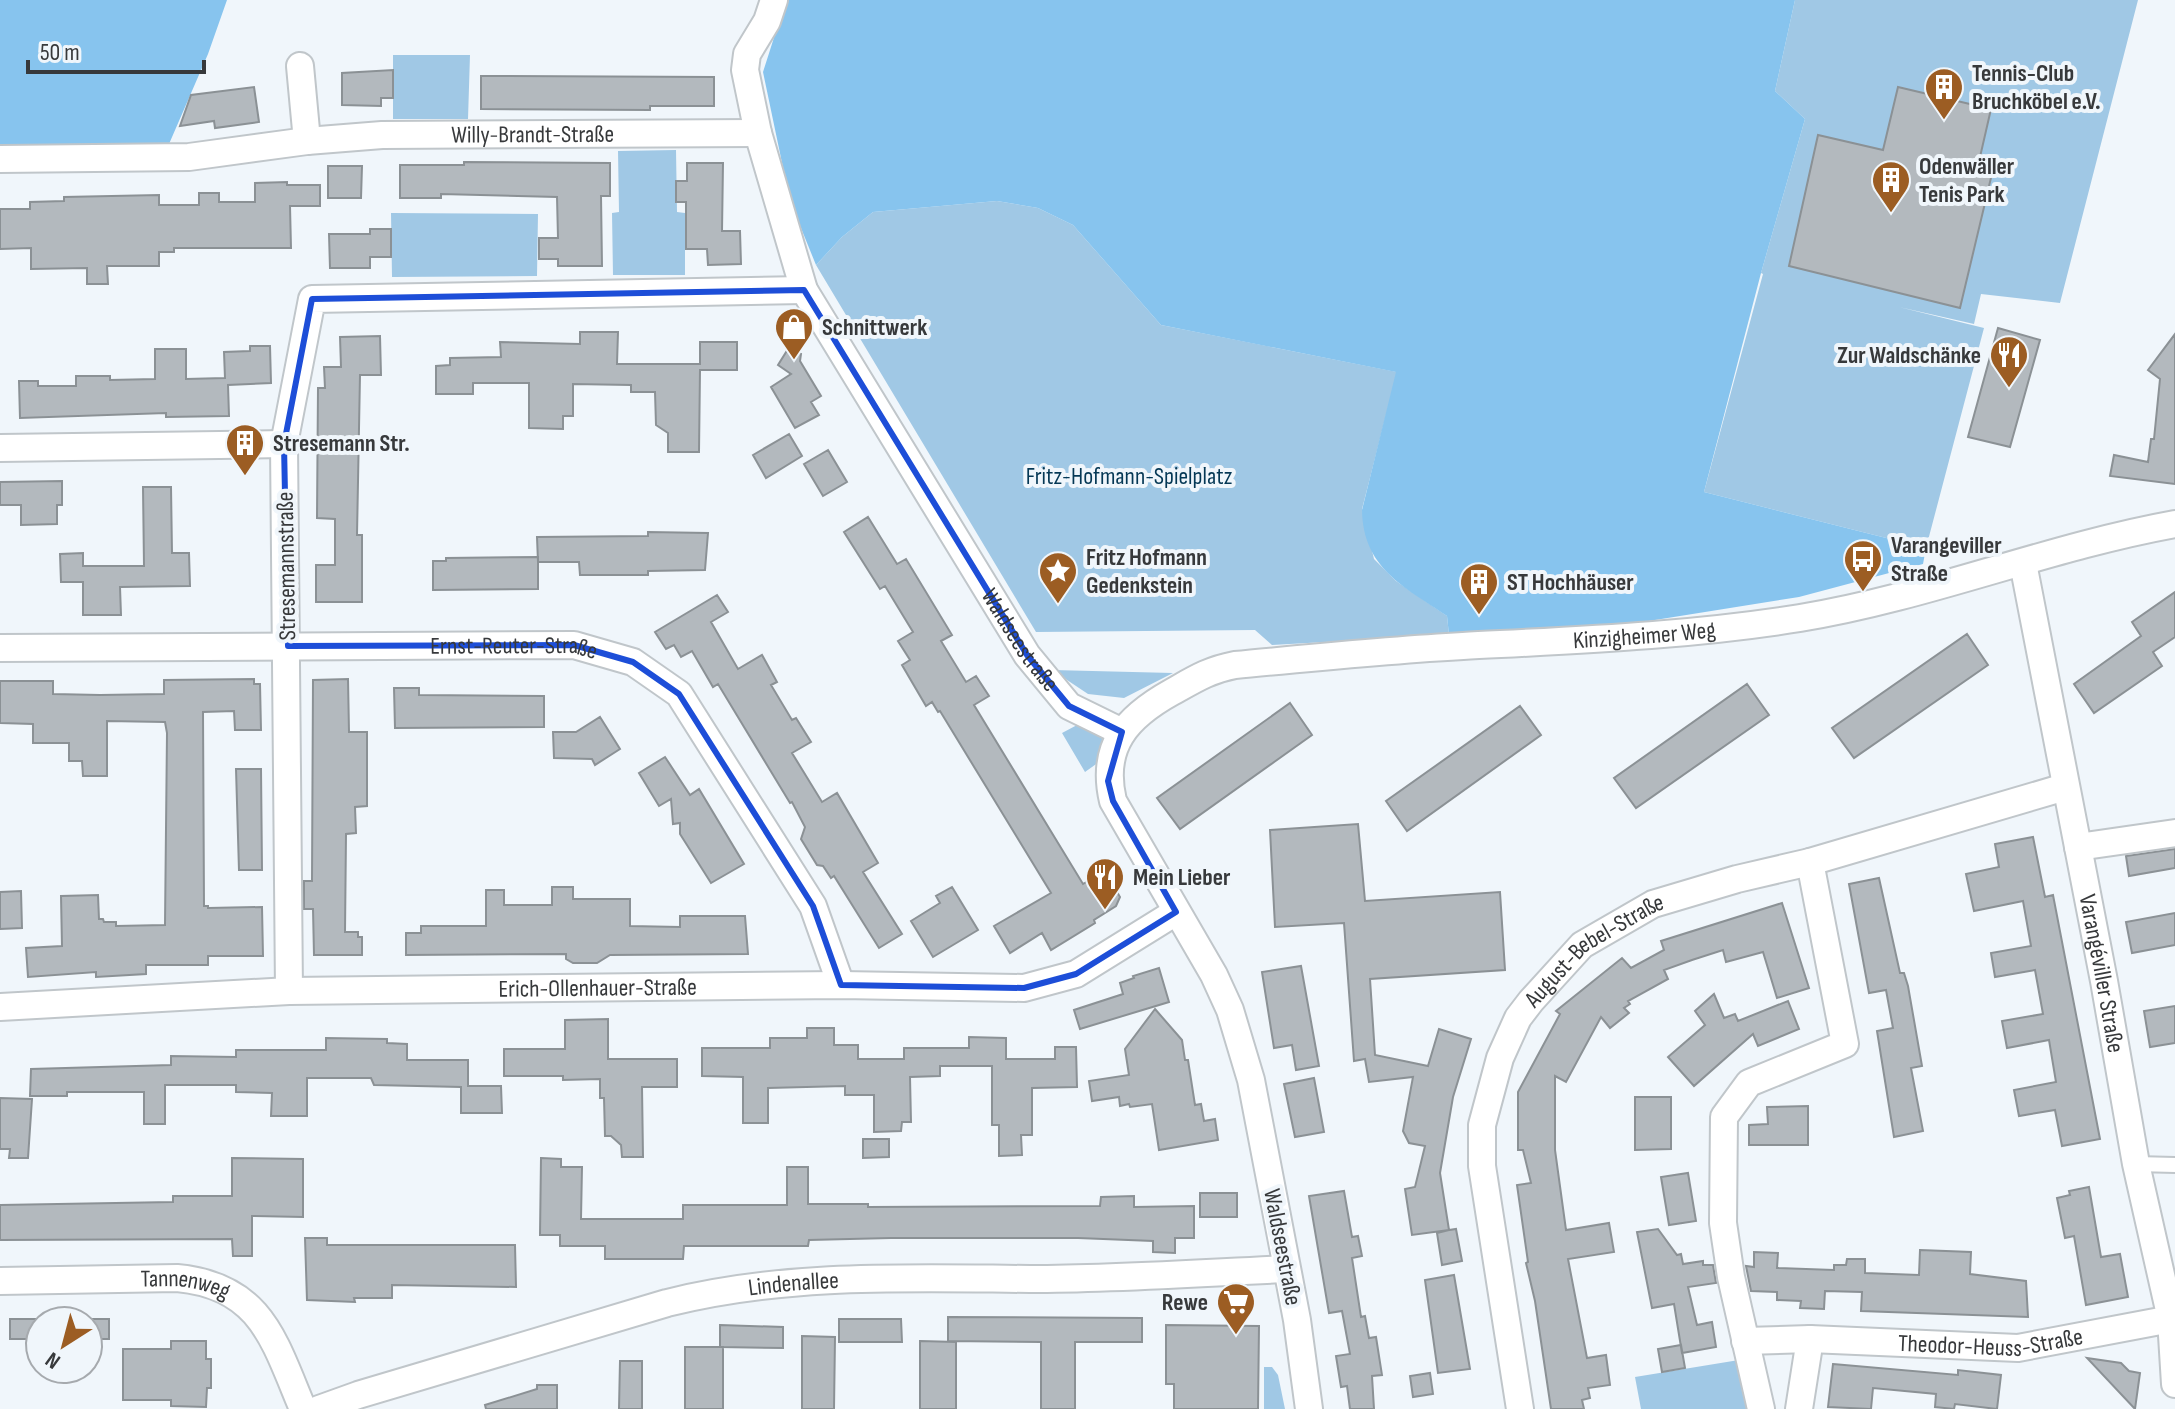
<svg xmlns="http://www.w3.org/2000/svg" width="2175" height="1409" font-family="'Sofia Sans Condensed',sans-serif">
  <rect width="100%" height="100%" fill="#f0f6fb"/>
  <path fill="#a0c8e5" d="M1795,0H2138L2060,303L1981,294L1974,324L1899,307L1984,328L1926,548L1704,492L1763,274L1761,273L1805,119L1775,91Z
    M393,55H470L468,119H393Z
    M676,150L677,212L685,213V275H613L612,213L619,212L618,151Z
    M997,201L1038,208L1073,225L1161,325L1397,372L1362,509L1374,559L1396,581L1447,616L1449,635L1272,645L1255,630L1036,632L816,265L842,237L873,212Z
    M391,213L538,214L537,276L392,277Z
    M1052,670L1173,673L1124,698L1088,694Z
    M1079,724L1090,727L1104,739L1099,762L1085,772L1062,733Z
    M1739,1360L1747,1409H1641L1635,1377Z
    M1264,1367H1272L1278,1375L1285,1409H1264Z"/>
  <path fill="#87c4ee" d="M0,0H227L208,54L169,144L0,145Z
    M786,0H1795L1775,91L1805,119L1761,273L1704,492L1926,548L1923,564L1799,597L1630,624L1449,635L1447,616C1403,586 1363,568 1362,510L1396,372L1161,325L1073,225L1038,208L997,201L873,212L842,237L816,265L790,201L763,72Z"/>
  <path fill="#b3b9be" stroke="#8b9195" stroke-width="2" d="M393,70V98H381V106L342,105V73Z
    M481,76L714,77V106H650V110L481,109Z
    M254,87L259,122L215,128L214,121L180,126L191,95Z
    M1898,87L1991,109L1980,157L1995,161L1960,308L1789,266L1818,135L1883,150Z
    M464,162L610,163V196H601L602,266H558V259H539V238H558L557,197L441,194V198H400V165H464Z
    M687,163H723L722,231H740L741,264L708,265L707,249H686V202H676V181H687Z
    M328,166H362L361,198H328Z
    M287,182V185H320V206H290L291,248H174V252H159V266H107L108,284H87V268L31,269V248L0,249V209H30V202L64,201V197L159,195V205H199V193H219V202H255V183Z
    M370,229H391V257H370V268H330L329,234H370Z
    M1998,328L2040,340L2010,447L1968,437Z
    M580,332H618L617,364H700V342H737V370H700L699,452H668V433L656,425L655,392H631V385L573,384V416H563V429L529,428V383H473V394H436V366L450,365V358L501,357L500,342L580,344Z
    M2175,334V484L2110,476L2114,455L2148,462L2151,439H2154L2160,379L2148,370Z
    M380,336L381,375H360L357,535H362V602H316V565H335V519L317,518L318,388H325L324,367H341L340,337Z
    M250,346H270L271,383L228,385L229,416L166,417V413L20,418L19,381H38V386H76V376H110V380L155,379V349H186V379L225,378L224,352L250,351Z
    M788,349L801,354L800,361L821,396L811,402L819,415L795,428L771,387L791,374L778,365Z
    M789,434L802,456L766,478L753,455Z
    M828,450L847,482L823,496L804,464Z
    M62,481V505H57V524L21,525V505H0V482Z
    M143,487H171L172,553H189L190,586L120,587L121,615H83V582H61L60,554L83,553V566H144Z
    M868,517L897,564L906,559L952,635L941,641L966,682L976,676L989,696L974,705L1083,884L1105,871L1120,897L1116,906L1094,920L1095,923L1051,950L1042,933L1010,953L994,926L1051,893L940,711L938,712L932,702L926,706L902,665L910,660L898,641L913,632L885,586L880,589L844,532Z
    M648,532L708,533L705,570L648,571V575H580L579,562H538L537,537L648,536Z
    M538,557V589L433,590V561H446V558Z
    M2175,592V637L2153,652L2162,666L2094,713L2074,684L2141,636L2132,622Z
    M717,595L728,612L711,622L738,669L762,655L777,682L771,685L792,720L796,718L811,742L792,753L822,802L837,793L878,863L863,872L902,934L879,948L834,876L831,878L823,866L817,865L801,839L805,827L792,802L790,803L718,684L713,687L692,651L681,657L674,645L666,649L655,632Z
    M1967,634L1988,665L1854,758L1832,728Z
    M254,679V684H260L261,730H235L234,711L203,712L204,906H208V908L262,907L263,956H208V965H146V974L96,977V972L28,977L26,948L62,946L61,896L98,895L99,919H103L104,922H116V926L165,925L167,733L165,722L107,721V776H83L82,761H69V743H33V724L0,723V681H53V694L100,695L164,694V680Z
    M348,679L349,732H367V806L355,807L356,833L346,834L345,932H358V937H362V955H314L313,909H304V881H312L313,680Z
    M1747,684L1769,715L1636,808L1614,778Z
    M394,688H419V695L544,696V727L395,728Z
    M1290,703L1312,735L1180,829L1157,798Z
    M1520,706L1541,735L1407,831L1386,801Z
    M600,717L620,749L595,765L592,759L554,758L553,732H576Z
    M665,757L690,795L699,789L744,864L711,883L680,834V823L673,824L671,799L659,806L639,773Z
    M236,769H261L262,870H239Z
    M1358,824L1365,901L1500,892L1505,970L1370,979L1375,1055L1428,1066L1439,1029L1471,1039L1453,1097L1440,1173L1449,1230L1456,1229L1462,1261L1442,1265L1437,1233L1449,1230L1412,1235L1405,1189L1415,1187L1425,1146L1409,1143L1403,1131L1413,1077L1369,1082L1365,1059L1354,1061L1344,923L1275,927L1270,830Z
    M2033,837L2045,897L2053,895L2100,1139L2062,1146L2055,1110L2019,1116L2014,1090L2056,1082L2049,1040L2007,1048L2002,1021L2043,1014L2035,970L1995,977L1991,953L2031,946L2023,901L1974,911L1966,874L1999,867L1995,844Z
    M2175,849V868L2129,876L2126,856Z
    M1879,878L1900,973H1904L1908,986L1922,1066L1911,1068L1923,1131L1894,1137L1877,1031L1893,1028L1886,990L1869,993L1849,884Z
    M552,887H573V899H630V926L680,927V916H745L748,954L610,955L597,963H573L566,959V954L406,955V933H421V926H486V890H504V905H552Z
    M952,887L978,930L933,957L911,921L940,903L936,896Z
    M21,891L22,928L0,929V892Z
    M1782,903L1809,988L1777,998L1763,952L1726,962L1723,950L1692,960L1664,970L1668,979L1628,1001L1630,1004L1624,1008L1629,1013L1610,1028L1601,1017L1566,1082L1555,1076V1150L1566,1230L1609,1223L1614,1252L1568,1259L1587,1358L1606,1355L1610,1385L1588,1388L1590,1398L1582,1400L1584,1409H1551L1535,1301L1526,1263L1528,1262L1517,1185L1531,1183L1523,1150H1518V1092L1560,1014L1556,1011L1622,958L1631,968L1664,950L1661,941Z
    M2175,913V945L2132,953L2126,922Z
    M1301,966L1319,1066L1296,1070L1292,1045L1274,1048L1262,972Z
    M1159,968L1169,1002L1080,1029L1074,1010L1123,994L1120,983L1134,978L1133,976Z
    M1714,994L1724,1018L1735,1014L1738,1021L1788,1001L1799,1029L1758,1046L1753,1034L1694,1086L1668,1057L1705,1025L1695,1011Z
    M2175,1006V1043L2150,1047L2144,1011Z
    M1155,1009L1182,1040L1185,1060H1188L1195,1105L1201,1104L1204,1121L1215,1119L1218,1140L1159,1150L1152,1104L1130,1107L1129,1104L1120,1106L1119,1097L1092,1101L1089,1081L1129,1075L1125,1049Z
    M608,1019V1059H677V1087H642L643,1157H622L621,1145L611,1136H605L604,1098H600V1079L563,1080V1076H504V1049H565V1020Z
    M807,1028H834V1045H858V1059H904V1048H969V1037L1006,1038V1059H1055V1047H1076L1077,1087L1032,1088V1135H1021L1022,1155L999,1156V1125H992V1066H940V1076L910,1077L911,1122H902L901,1131L874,1132V1095H845V1086L768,1088V1123H743V1077L702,1076V1048H770V1038H807Z
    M326,1038L387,1039V1043L407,1044V1060H468V1086H501L502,1113H461V1087L374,1085L371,1078H307V1116H271L272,1093L236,1092V1085H165V1124H144V1092H67V1096H30L31,1069L171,1065V1056L236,1057V1050H326Z
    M1314,1078L1324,1132L1295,1137L1284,1084Z
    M1635,1097H1671V1149L1635,1150Z
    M0,1098L32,1099L28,1158H9L10,1149H0Z
    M1808,1106V1145H1749V1125L1768,1124L1767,1107Z
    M863,1139H889V1157L863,1158Z
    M232,1158L303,1159V1217L252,1216V1256H233L232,1239L0,1240V1205L173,1202V1196H232Z
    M541,1158L561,1159V1167H582L581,1219H683V1205H787V1167H808V1204H868V1207L1100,1206L1101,1197L1134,1196V1207L1194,1206V1238H1175V1253L1153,1252V1241L1078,1238H891L809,1240L808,1246H684L683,1259H605V1246H560V1235H540Z
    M1688,1173L1696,1221L1669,1225L1661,1177Z
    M2089,1187L2101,1257L2120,1254L2128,1297L2086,1305L2074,1236L2065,1238L2057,1198L2070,1195L2069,1191Z
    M1344,1191L1352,1237L1358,1236L1362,1256L1352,1258L1361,1317L1365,1316L1369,1338L1376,1337L1382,1375L1372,1376L1374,1409H1350L1347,1386L1341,1387L1336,1356L1350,1354L1342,1311L1329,1313L1309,1196Z
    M1200,1193H1237V1217H1200Z
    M1658,1229L1677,1255L1681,1254L1683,1264L1703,1261V1265H1713L1716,1283L1688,1287L1697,1325L1712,1322L1716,1347L1682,1353L1674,1304L1652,1308L1637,1232Z
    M305,1238H327V1245H515L516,1287L392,1285V1298H354L355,1302L307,1300Z
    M1920,1250L1971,1252L1970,1274L2026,1281L2028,1317L1861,1311L1862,1292L1825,1291L1824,1309L1800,1308L1801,1301L1777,1300V1292L1751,1291L1746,1266L1754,1267V1252L1778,1253L1777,1268L1834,1270V1265H1846L1847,1259H1865V1273L1919,1275Z
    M1454,1275L1470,1369L1438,1373L1425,1280Z
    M948,1317L1142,1318V1342H1075V1409H1041V1342L948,1341Z
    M10,1319H40V1339H10Z
    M88,1319H109V1339H88Z
    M839,1319H901L902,1342H839Z
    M720,1325L783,1327V1348L720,1347Z
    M1166,1325L1259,1326L1258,1409H1174V1384H1166Z
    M802,1336L835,1337L834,1409H802Z
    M171,1341H206V1359H211V1388H207L206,1407L171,1406V1400H123V1349H171Z
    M920,1341L956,1342V1409H920Z
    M1681,1345L1685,1368L1662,1372L1658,1349Z
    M685,1347H723V1409H685Z
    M2087,1358L2121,1363L2129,1371L2140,1373L2135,1409Z
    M620,1361H642V1409H619Z
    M1833,1364L1958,1375V1370L2001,1375L1997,1409L1955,1404L1954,1409L1935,1407L1936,1394L1873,1388L1871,1409L1828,1407Z
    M1430,1373L1433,1394L1413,1397L1410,1376Z
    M537,1385H557V1409H486L485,1405L537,1389Z"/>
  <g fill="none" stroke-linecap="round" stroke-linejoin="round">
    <defs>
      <path id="lane" d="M2136,1164L2175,1165"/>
      <g id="street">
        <path id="s1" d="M774,0L767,21L747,54L745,70L758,133L804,290L1027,655L1069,706L1122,732"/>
        <path d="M300,66L307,141"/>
        <path id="s2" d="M0,159L189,157L307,141L382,135L758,133"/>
        <path d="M0,448L284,444"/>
        <path id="s3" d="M2023,563L2104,981L2136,1164L2171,1319L2175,1384"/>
        <path id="s4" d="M0,648L574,645L633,662L679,694L813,906L841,985"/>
        <path d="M2078,847L2175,833"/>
        <path d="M289,991L284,444L312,299L804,290"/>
        <path id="s5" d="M0,1007L289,991L841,985L1024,988L1076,974L1176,912"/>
        <path id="s6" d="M0,1281L177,1278C262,1286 274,1341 303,1409"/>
        <path id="s7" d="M1745,1341L1810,1339L2018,1348L2171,1319"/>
        <path id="s8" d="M319,1409L358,1395L667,1303C787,1273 908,1278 1030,1279C1116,1279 1201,1273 1286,1269"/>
        <path id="s9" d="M1309,1409L1297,1320L1251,1080L1230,1010L1214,975L1113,801C1100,746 1127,717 1172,692C1195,679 1209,670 1235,665C1311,658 1387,650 1463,646C1578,640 1687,636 1800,618C1928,597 2048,547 2175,524"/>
        <path id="s10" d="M1520,1409L1482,1166V1125L1500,1058L1518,1018L1531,1001L1582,945L1653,904L1737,879L1810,862L2065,787"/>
        <path d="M1761,1409L1731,1277L1723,1223L1724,1117L1749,1083L1845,1044L1810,862"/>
        <path d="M1799,1409L1810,1339"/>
      </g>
    </defs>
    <use href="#lane" stroke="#c0c6ca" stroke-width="18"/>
    <use href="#street" stroke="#c0c6ca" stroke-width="30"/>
    <use href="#lane" stroke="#fff" stroke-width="14"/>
    <use href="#street" stroke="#fff" stroke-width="26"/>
  </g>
  <path fill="none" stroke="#1d4ed8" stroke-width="6" stroke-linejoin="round" d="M804,290L1027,655L1069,706L1122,732L1108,781L1113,801L1176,912L1076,974L1024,988L841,985L813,906L679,694L633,662L574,645L288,646L284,444L312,299Z"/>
  <defs>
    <symbol id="building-pin" viewBox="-11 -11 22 30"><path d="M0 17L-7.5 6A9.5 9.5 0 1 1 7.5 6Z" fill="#9c5d23" stroke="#f0f6fb"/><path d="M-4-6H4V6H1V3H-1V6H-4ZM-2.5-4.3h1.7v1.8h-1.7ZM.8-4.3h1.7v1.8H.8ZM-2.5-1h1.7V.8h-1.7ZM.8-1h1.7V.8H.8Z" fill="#fff"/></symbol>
    <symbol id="shop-pin" viewBox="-11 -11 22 30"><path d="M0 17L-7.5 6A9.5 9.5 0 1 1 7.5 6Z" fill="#9c5d23" stroke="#f0f6fb"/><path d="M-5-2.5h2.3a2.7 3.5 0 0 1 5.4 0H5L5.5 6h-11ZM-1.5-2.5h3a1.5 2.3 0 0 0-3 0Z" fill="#fff"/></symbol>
    <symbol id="restaurant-pin" viewBox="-11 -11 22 30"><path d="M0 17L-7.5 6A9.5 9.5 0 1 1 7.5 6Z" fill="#9c5d23" stroke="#f0f6fb"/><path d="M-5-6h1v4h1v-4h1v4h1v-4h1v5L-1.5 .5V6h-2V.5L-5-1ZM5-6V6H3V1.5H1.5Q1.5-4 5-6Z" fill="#fff"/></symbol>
    <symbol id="bus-pin" viewBox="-11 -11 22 30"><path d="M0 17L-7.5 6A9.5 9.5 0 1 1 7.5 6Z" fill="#9c5d23" stroke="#f0f6fb"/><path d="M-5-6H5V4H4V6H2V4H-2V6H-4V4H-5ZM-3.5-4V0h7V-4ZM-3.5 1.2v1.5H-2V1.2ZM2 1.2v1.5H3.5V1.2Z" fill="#fff"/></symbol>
    <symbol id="sight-pin" viewBox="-11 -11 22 30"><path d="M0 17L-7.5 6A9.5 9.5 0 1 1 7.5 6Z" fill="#9c5d23" stroke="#f0f6fb"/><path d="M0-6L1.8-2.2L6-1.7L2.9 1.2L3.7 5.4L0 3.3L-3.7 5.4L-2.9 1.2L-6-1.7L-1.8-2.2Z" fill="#fff"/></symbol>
    <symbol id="supermarket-pin" viewBox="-11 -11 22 30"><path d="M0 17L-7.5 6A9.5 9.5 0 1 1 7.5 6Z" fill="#9c5d23" stroke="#f0f6fb"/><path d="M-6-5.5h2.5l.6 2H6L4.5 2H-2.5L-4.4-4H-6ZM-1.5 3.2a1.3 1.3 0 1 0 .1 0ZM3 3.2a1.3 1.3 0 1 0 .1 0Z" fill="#fff"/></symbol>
  </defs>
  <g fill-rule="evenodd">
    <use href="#building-pin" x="1922" y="65" width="44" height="60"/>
    <use href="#building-pin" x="1869" y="158" width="44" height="60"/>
    <use href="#shop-pin" x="772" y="305" width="44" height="60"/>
    <use href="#restaurant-pin" x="1987" y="333" width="44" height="60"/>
    <use href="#building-pin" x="223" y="421" width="44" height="60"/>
    <use href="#bus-pin" x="1841" y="537" width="44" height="60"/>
    <use href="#sight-pin" x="1036" y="549" width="44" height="60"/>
    <use href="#building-pin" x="1457" y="560" width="44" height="60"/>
    <use href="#restaurant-pin" x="1083" y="855" width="44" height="60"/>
    <use href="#supermarket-pin" x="1214" y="1280" width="44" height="60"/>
  </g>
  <g text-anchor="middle" stroke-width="8" stroke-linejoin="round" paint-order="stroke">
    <g font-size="24" font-weight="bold" fill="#37393b" stroke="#f0f6fb" text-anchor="start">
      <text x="1972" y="81">Tennis-Club<tspan x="1972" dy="28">Bruchköbel e.V.</tspan></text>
      <text x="1919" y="174">Odenwäller<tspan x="1919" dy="28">Tenis Park</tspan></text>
      <text x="822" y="335">Schnittwerk</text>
      <text x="1981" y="363" text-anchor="end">Zur Waldschänke</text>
      <text x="273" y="451">Stresemann Str.</text>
      <text x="1891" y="553">Varangeviller<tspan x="1891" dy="28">Straße</tspan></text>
      <text x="1086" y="565">Fritz Hofmann<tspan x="1086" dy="28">Gedenkstein</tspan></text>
      <text x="1507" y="590">ST Hochhäuser</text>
      <text x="1133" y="885">Mein Lieber</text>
      <text x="1208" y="1310" text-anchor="end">Rewe</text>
    </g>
    <g font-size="24" fill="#37393b" stroke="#f0f6fb">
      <text dy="8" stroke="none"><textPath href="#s2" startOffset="534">Willy-Brandt-Straße</textPath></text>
      <text transform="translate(286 566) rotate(-91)" y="8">Stresemannstraße</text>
      <text dy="8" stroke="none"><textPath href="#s9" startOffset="1262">Kinzigheimer Weg</textPath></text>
      <text dy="8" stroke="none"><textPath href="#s1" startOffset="716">Waldseestraße</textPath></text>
      <text dy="8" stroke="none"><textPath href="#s4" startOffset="514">Ernst-Reuter-Straße</textPath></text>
      <text dy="8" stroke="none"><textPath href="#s10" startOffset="504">August-Bebel-Straße</textPath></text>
      <text dy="8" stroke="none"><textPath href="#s3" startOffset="418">Varangéviller Straße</textPath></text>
      <text dy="8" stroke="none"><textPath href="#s5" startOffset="598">Erich-Ollenhauer-Straße</textPath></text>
      <text transform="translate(1283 1247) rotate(79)" y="8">Waldseestraße</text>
      <text dy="8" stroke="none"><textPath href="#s8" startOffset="492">Lindenallee</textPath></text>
      <text dy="8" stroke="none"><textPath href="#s6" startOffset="186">Tannenweg</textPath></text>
      <text dy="8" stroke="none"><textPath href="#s7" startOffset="246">Theodor-Heuss-Straße</textPath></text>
    </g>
    <g font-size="24" fill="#053855" stroke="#f0f6fb">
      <text x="1129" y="484">Fritz-Hofmann-Spielplatz</text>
    </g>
  </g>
  <g transform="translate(64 1345) rotate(216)"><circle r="38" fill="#f0f6fb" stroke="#a6aaae" stroke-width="2"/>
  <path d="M0-6L14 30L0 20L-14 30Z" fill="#9c5d23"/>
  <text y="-12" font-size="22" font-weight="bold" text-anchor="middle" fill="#37393b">N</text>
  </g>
  <path d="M28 60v12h176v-12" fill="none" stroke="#37393b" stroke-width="4"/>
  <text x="40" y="60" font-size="24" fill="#37393b" stroke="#f0f6fb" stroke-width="6" paint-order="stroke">50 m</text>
</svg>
